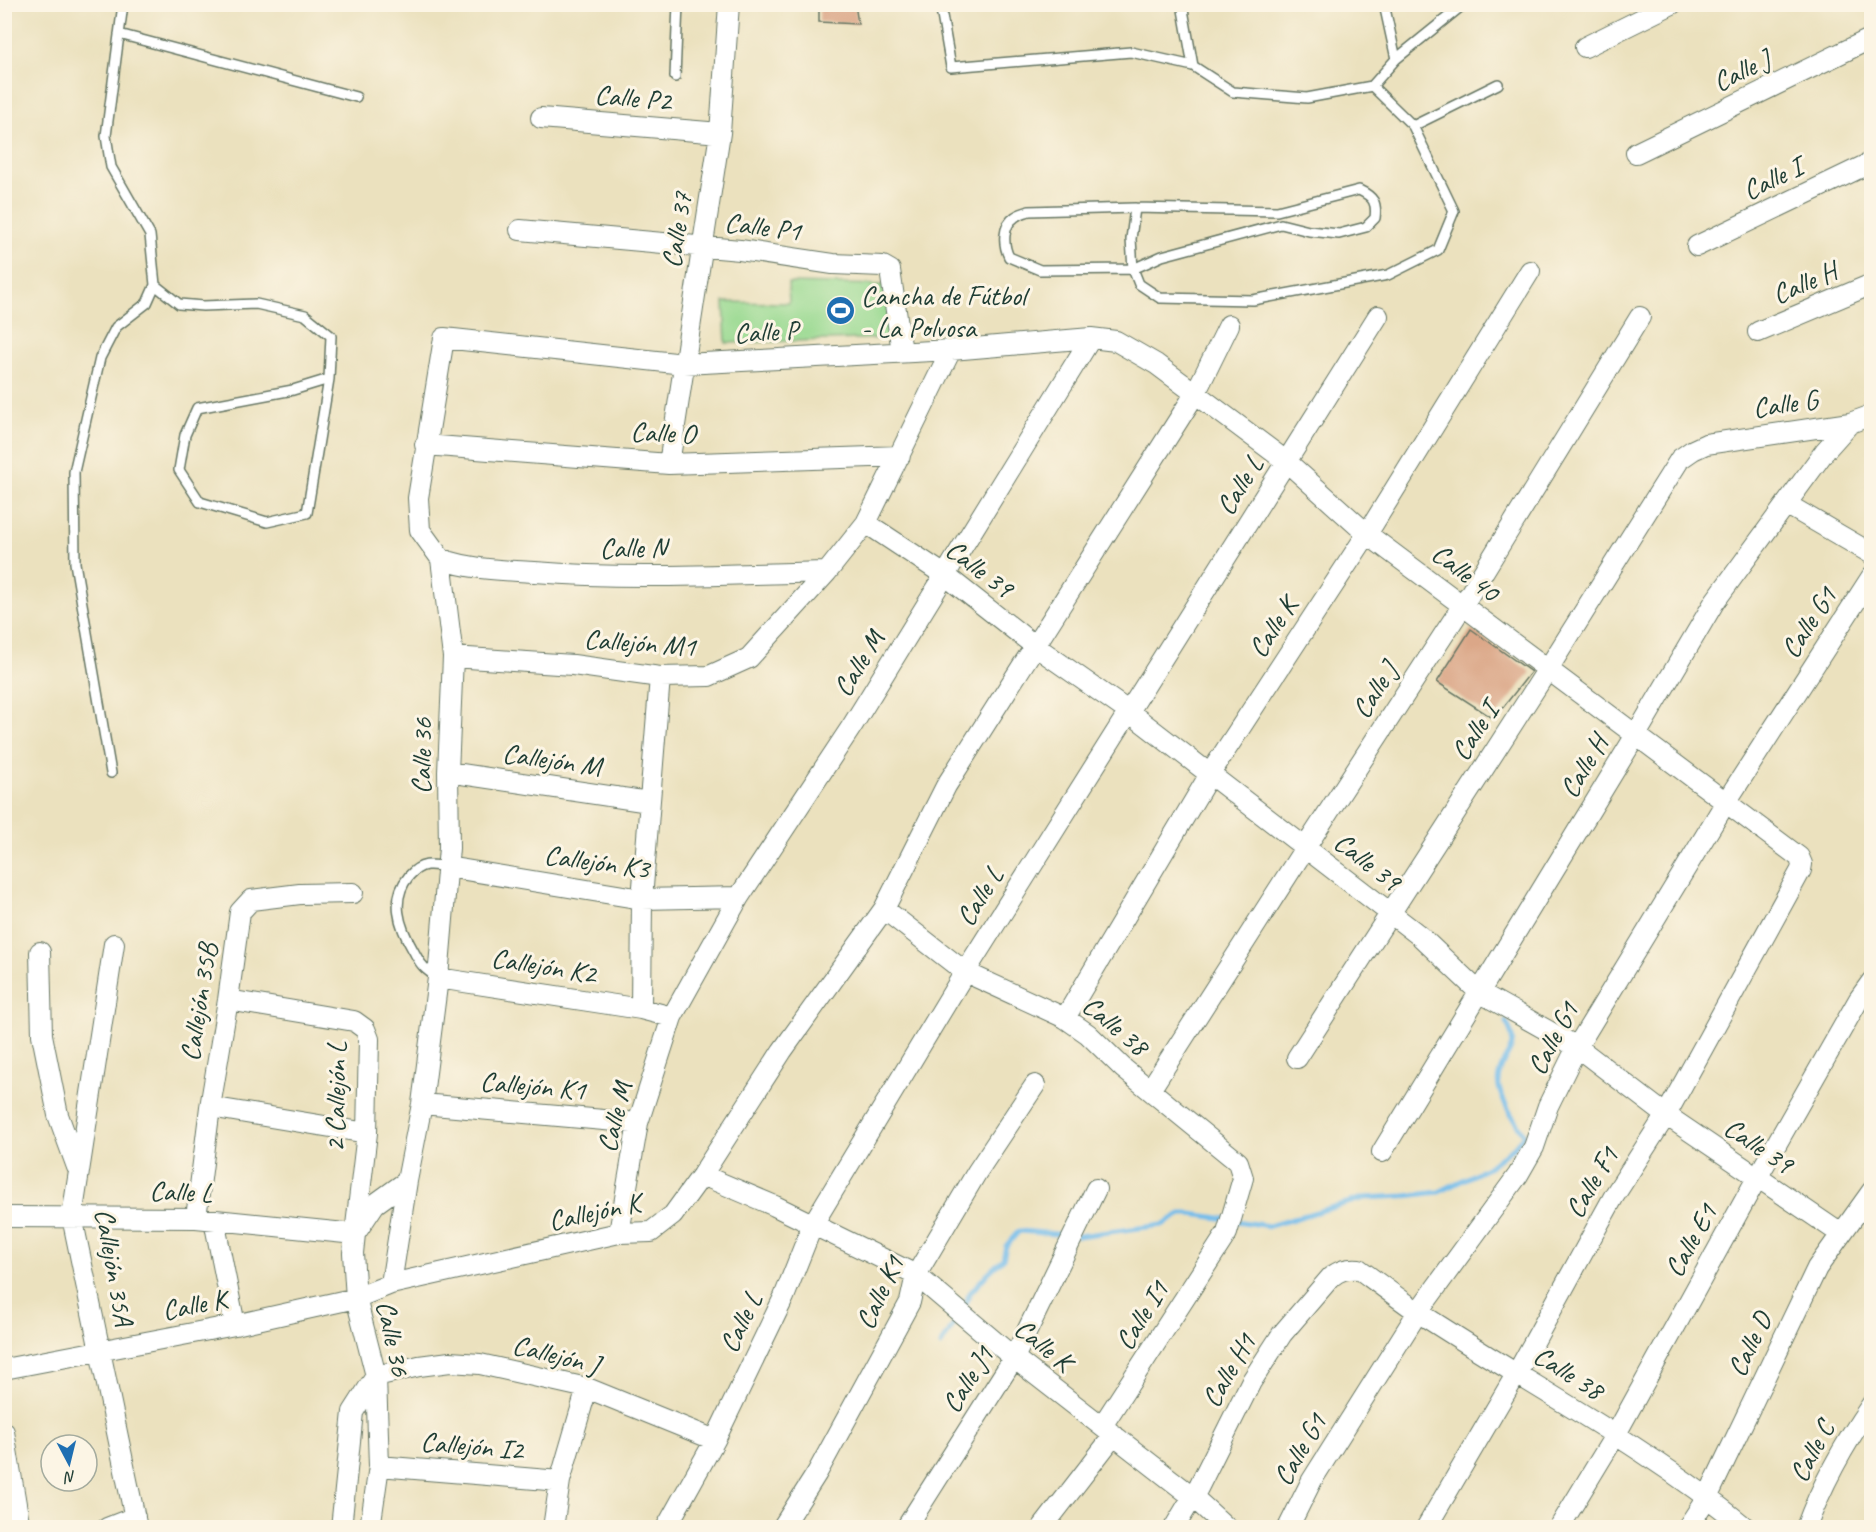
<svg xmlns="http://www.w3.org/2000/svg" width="1876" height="1532" font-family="Caveat,sans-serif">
  <rect width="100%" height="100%" fill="#fcf5e5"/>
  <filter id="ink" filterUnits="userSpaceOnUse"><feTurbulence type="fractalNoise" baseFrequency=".0167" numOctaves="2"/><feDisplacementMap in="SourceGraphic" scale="12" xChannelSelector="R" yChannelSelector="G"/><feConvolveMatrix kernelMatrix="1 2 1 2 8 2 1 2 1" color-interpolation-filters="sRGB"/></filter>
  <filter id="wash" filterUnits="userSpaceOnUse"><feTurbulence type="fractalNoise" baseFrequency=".008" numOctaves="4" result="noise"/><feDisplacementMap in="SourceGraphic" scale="24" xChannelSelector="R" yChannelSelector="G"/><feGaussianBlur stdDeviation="1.35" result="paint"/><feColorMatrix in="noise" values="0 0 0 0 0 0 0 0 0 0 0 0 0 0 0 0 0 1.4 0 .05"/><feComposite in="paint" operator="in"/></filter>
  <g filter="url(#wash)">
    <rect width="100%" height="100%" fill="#ebe1be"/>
    <path fill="#98d990" stroke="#5c8b62" stroke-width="1.5" d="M788,283L886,285L892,338L726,343L724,302L789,303Z"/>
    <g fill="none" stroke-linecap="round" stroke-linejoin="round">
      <path stroke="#72bceb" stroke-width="5" d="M1236,1221L1269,1226L1364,1198L1405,1196L1439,1192L1487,1168L1514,1147L1524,1135C1515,1120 1494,1092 1499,1075C1504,1051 1522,1049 1506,1022
        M1078,1236L1162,1225L1181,1214H1191L1227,1219
        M941,1345L958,1318L970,1293L988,1273L1003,1259L1006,1246L1019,1231L1069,1235"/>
    </g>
    <g id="blocks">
      <path fill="#dba788" d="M819,4H855L858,24L819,22Z
        M1471,629L1531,672L1494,719L1437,682Z"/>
    </g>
  </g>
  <g filter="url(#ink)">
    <use href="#blocks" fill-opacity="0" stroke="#667664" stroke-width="1.5"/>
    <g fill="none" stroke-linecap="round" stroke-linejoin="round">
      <defs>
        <path id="lane" d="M940,4L951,67L1131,52L1193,66L1182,4
          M1384,4L1396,59
          M119,34L356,97
          M1193,66L1233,92L1307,98L1372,86L1396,59L1464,4
          M675,77L678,4
          M1413,126L1498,84
          M1135,208L1131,239L1133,269L1040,270L1009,257C1003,245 1002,226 1015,217C1019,214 1024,213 1029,211L1135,208L1277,211L1359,190C1374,197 1377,203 1375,218L1366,227L1339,234L1309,231L1281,224L1162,256L1133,269L1139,284L1160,298L1253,300L1388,275L1438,250L1454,211L1413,126L1372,86
          M155,285L179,304L203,306L256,304L305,315L331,336L329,379L307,513L267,522L200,502L179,470L185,435L197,408L293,390L329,379
          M111,773L75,563L74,472L100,358L116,327L147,303L155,285L150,235L111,167L106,136L123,4
          M438,978C433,974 427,971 423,966C419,962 416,955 413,950C399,926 390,899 409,876C421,862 431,864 447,867"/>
        <path id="street" d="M1585,47L1672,4
          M541,118L720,133
          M1636,153L1872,38
          M520,230L740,250L833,264L883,266L890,270L902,352
          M1697,246L1872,162
          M1758,332L1872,284
          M425,445L669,464L900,456
          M669,464L720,133L729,4
          M1786,504L1872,554
          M866,523L946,576L1035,646L1129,712L1420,936L1479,992L1577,1047L1666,1115L1841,1234
          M441,559C473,570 502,570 535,572C632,580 730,574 827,572
          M453,657L573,665L660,677L709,676L749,658L827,572L866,523L951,350
          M448,772L649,802
          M447,867L642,899L739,897
          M884,909L965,972L1065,1018L1088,1034L1124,1069L1238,1162L1243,1178L1227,1233L1102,1426
          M114,944L72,1217L137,1528
          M40,952L42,1035L58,1115L77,1167
          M438,978L641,1009
          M672,1017L739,897L852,726L1091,338
          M1065,1018L1210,774L1367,534L1530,271
          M1297,1058L1548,669L1680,459L1693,450L1706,444L1850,423L1872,415
          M1150,1090L1305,848L1463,605L1640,317
          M422,1104L638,1123
          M210,1107L367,1133
          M1382,1152L1636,735L1715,601L1825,451L1850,423
          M702,1175L782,1051L884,909L946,786L1195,394L1229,325
          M4,1217L196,1218L355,1234L367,1133L369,1039L365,1029L354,1021L228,1000
          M196,1218L210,1107L228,1000L240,912L251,900L300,894L353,893
          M214,1220L235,1325
          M619,1233L638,1123L672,1017L641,1009L642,899L660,677
          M391,1284L407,1181L422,1104L438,978L449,848L448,772L453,657L441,559L420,530L418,498L444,338L684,364L951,350L1091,338L1116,341L1156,364L1287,462L1367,534L1799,857L1802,864L1801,870L1666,1115L1614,1196L1517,1373L1426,1528
          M4,1369L235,1325L356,1298L391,1284L619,1233L651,1232L673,1215L702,1175L775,1206L916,1275L1014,1358L1193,1497L1227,1528
          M4,1432L20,1528
          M379,1466L560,1481
          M107,1528L135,1517
          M341,1528L353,1412L376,1376L419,1366L450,1362L480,1364L587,1388L715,1440
          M370,1528L379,1466L376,1376L356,1298L353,1253L355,1234L375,1204L407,1181
          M553,1528L560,1481L587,1388
          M666,1528L715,1440L784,1297L813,1224L965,972L1378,316
          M782,1528L817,1473L910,1302L916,1275L977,1172L1035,1085
          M906,1528L1014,1358L1096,1189
          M1042,1528L1114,1435
          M1174,1528L1198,1488L1251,1382L1282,1334L1331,1277C1340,1270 1347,1268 1359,1269C1378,1283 1398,1298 1418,1312C1527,1384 1644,1444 1746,1528
          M1288,1528L1312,1480L1418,1312L1518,1175L1534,1147L1548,1106L1577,1047L1726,802L1872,576
          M1559,1528L1616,1434L1757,1178L1859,999L1872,981
          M1687,1528L1708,1496L1817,1268L1872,1191
          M1806,1528C1822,1484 1845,1443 1872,1404"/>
      </defs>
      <use href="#lane" stroke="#667664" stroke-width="12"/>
      <use href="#street" stroke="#667664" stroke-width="22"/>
      <use href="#lane" stroke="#fff" stroke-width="9"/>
      <use href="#street" stroke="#fff" stroke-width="20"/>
    </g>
  </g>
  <defs>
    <symbol id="stadium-disc" viewBox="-11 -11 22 22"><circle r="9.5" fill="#1f6fb2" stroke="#fcf5e5"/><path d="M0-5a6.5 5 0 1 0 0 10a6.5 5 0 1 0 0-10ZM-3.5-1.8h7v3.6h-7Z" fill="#fff"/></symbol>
  </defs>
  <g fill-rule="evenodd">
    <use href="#stadium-disc" x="824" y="294" width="33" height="33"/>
  </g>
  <g text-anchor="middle" stroke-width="6" stroke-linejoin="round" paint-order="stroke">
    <g font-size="28" fill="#1f3d34" stroke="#fcf5e5">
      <text transform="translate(1741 70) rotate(-26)" y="10">Calle J</text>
      <text transform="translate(633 97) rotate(5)" y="10">Calle P2</text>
      <text transform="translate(1772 178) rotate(-26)" y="10">Calle I</text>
      <text transform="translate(763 226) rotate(7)" y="10">Calle P1</text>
      <text transform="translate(676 230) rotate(-81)" y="10">Calle 37</text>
      <text transform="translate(1804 282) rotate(-23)" y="10">Calle H</text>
      <text transform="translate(766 331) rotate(-3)" y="10">Calle P</text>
      <text transform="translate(1785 403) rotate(-8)" y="10">Calle G</text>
      <text transform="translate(663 432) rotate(2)" y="10">Calle O</text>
      <text transform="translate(1239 485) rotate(-58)" y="10">Calle L</text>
      <text x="633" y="557">Calle N</text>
      <text transform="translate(980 568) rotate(37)" y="10">Calle 39</text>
      <text transform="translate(1466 572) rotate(37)" y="10">Calle 40</text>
      <text transform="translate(1808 622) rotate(-57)" y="10">Calle G1</text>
      <text transform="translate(1272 627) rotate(-57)" y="10">Calle K</text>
      <text transform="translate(640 642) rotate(4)" y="10">Callejón M1</text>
      <text transform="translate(858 663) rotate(-58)" y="10">Calle M</text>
      <text transform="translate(1374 690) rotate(-57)" y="10">Calle J</text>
      <text transform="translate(1474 731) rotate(-57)" y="10">Calle I</text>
      <text transform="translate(421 756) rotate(-89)" y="10">Calle 36</text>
      <text transform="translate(552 759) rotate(8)" y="10">Callejón M</text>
      <text transform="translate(1583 766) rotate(-59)" y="10">Calle H</text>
      <text transform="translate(597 861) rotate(8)" y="10">Callejón K3</text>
      <text transform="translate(1368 861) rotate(38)" y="10">Calle 39</text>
      <text transform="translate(979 896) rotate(-58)" y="10">Calle L</text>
      <text transform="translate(544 965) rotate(9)" y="10">Callejón K2</text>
      <text transform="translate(198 1002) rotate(-81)" y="10">Callejón 35B</text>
      <text transform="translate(1116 1025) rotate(40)" y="10">Calle 38</text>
      <text transform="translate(1552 1038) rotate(-62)" y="10">Calle G1</text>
      <text transform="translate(533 1085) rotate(5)" y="10">Callejón K1</text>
      <text transform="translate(335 1097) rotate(-89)" y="10">2 Callejón L</text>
      <text transform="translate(614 1117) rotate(-76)" y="10">Calle M</text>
      <text transform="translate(1759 1145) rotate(34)" y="10">Calle 39</text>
      <text transform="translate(1591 1182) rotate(-59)" y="10">Calle F1</text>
      <text transform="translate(181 1191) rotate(2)" y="10">Calle L</text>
      <text transform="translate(594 1211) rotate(-12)" y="10">Callejón K</text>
      <text transform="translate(1690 1240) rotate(-61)" y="10">Calle E1</text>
      <text transform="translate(115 1267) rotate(80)" y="10">Callejón 35A</text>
      <text transform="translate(879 1292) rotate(-65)" y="10">Calle K1</text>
      <text transform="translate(194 1304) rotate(-11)" y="10">Calle K</text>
      <text transform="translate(1141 1315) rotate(-58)" y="10">Calle I1</text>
      <text transform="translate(740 1322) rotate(-64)" y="10">Calle L</text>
      <text transform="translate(394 1338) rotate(78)" y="10">Calle 36</text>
      <text transform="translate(1044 1344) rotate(39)" y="10">Calle K</text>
      <text transform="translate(1749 1344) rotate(-64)" y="10">Calle D</text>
      <text transform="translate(556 1354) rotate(14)" y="10">Callejón J</text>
      <text transform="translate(1228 1370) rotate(-60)" y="10">Calle H1</text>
      <text transform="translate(1569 1372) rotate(32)" y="10">Calle 38</text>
      <text transform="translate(967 1379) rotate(-58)" y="10">Calle J1</text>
      <text transform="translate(472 1445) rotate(5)" y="10">Callejón I2</text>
      <text transform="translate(1299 1449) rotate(-60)" y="10">Calle G1</text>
      <text transform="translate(1811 1451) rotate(-62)" y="10">Calle C</text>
    </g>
    <g font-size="28" fill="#1f3d34" stroke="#fcf5e5" text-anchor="start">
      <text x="861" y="305">Cancha de Fútbol<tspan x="861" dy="32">- La Polvosa</tspan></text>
    </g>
  </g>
  <rect width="1876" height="1532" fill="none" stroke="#fcf5e5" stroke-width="24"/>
  <g transform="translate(69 1463) rotate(173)"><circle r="28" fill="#fcf5e5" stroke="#a4ab9e" stroke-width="1.5"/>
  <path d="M0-4.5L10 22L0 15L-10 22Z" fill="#1f6fb2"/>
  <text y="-9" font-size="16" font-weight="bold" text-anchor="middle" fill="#1f3d34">N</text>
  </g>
</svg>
